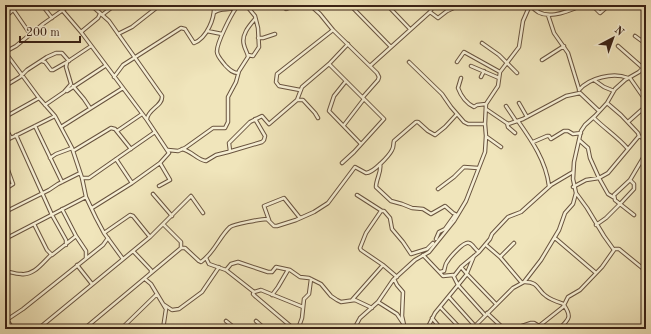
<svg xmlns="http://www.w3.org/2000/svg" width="651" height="334" font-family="'Old Standard TT',serif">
  <rect width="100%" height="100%" fill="#f0e5bb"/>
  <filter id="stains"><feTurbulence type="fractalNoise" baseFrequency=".005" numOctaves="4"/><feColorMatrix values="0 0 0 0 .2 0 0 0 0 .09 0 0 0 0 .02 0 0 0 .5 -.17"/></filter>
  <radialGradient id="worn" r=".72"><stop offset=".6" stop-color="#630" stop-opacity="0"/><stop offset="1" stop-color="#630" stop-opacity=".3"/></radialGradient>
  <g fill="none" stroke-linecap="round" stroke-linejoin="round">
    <defs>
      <path id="minor" d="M10,5L28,31L32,33
        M42,5L52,18
        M91,5L109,21L162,96C163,106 148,109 147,119
        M246,5L255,16L258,28L259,47L253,56L248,55
        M280,5L286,9L297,5
        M310,5L320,14L333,30L377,73L379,77L378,80L363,97
        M350,5L391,47
        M387,5L410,29
        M531,5C542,23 567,12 583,5
        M592,5L600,13L609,5
        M236,8C231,15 216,44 217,52C217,56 222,61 225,65C229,69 232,73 238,73
        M63,11L81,32L147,120L169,153L160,163L132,183L92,208
        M215,12C223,7 231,12 239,5
        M430,12L434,5
        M102,15L115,5
        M548,15L554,33L568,53L579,89
        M5,17L13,10
        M207,31L222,34
        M81,32L98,18L100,14
        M118,34L132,27L160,5
        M635,36L646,44
        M258,38H263L275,34
        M482,43L499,55L517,73
        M618,46L643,68
        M5,52L39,98L55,116L72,148L82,178L86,197L96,218L104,233L123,259
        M5,52L16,46L43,24L70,5
        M542,60L564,46
        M42,61L45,62L51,70H53L67,62
        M409,62L442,94L451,107L464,122L468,124H485
        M457,62L464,52L500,72
        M329,64L384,119L354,152L342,163
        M370,66L430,12L438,18L447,11L460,5
        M471,66L499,78
        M114,77L123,65L181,28L185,29L194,43C207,38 215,18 214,5
        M481,77L484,71
        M461,78L458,88C461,96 466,103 474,107L477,105L486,104
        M630,78L646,101
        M594,80L604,87L614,91
        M346,81L334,96L329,111L361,144
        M5,86L20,77L27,70L47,57L56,53H62L69,61
        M73,86L84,99L90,108
        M300,90L279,86L276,82L277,74L333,30
        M579,90C589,78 613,72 628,78
        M67,91L105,66
        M297,100L302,87L329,64L348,44
        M519,103L527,117
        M45,105L64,92L71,84L66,67L67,62L91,46
        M506,106L516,121
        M486,109L508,124L523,119L566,96L580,93L599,111
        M5,117L39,98
        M594,118C605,129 618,137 628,149
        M518,121C532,141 546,161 549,186
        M628,122L646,106
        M507,123L508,127L515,133
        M344,125L364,99
        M35,126L62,182
        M5,127L11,138
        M61,127L123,88
        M117,131L142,114
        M16,135L52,215L66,240V245
        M639,136L646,140
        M487,137L501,147
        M579,140L588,148L590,158L599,178L608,194L613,197
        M5,141L55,116
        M533,142L547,136H549L551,139L564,131H568L573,134L581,133
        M182,149C192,151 197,160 206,161L216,155L228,152L262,142L264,140L265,136L255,119
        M168,150L178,151L185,148L213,128H225L228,122V97L236,82L239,71L248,57C248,53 245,50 244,45C241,35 249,26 255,19
        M73,151L111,128L115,129L131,149
        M230,151L229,143L250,122L262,116L269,124L297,100H303L315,113L318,118
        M50,158L56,154L72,148
        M116,159L132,183
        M5,162L13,184L5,189
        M380,164C382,171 376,179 376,187L391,201L402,204L412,208L423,209L431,214L445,206L453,213L457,215
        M82,178H89L155,132
        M630,180L634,184V189L620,204L634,215
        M159,186L170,180L160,163
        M573,187L586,180L599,178L608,173L639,136L638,133L621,115L607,103
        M438,189L454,177L464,167L478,168
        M153,194L172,216
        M357,195L382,211
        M62,209L76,236L86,251V258
        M5,212L49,190L58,184L80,173
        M269,220L264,206L284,198L300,218
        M34,224L47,250L52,255L76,236
        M596,225L606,218L620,204L615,200L614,195L630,180L646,153
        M104,233L130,215L133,216L150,237
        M555,238L596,273
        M5,239L86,197
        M436,239L439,232L445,229L455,215
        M486,245L500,257L522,283
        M181,248H185L199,261L201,262C215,252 219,237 230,227C234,224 262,219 267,219L274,226H277L296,220L314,212L328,203L355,167L366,173C373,173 389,156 392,150C394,147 393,144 394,141L416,122H418L428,131L435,135L445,127L457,114
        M615,249H619L646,271
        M133,251L151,270V273
        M423,255L443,276L453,275L458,285L435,313L427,329
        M500,257L514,243
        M206,258L209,264L226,270L254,292L253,294L255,296L294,329
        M77,265L92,284
        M461,267L467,274L458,285L485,315
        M226,270L231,264L238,262L268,272H272L276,267L290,270L300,277L309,278L321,284L331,296L337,300L341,302L355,300L372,308
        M5,271C10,272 16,274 21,274C34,276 43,262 51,255
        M440,272L444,271C445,268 445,264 447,262C450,257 464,241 469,243C473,244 475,250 479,252L490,239L492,234L508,217L521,212L551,185L573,172
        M467,273L474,256
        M467,274L496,304
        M454,276L461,267L479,252
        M397,277L383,265L361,250L360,248L366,233L381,211H384L390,218L392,229L403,242L411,254L427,249L433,243
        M145,279L151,284L166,309L163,329
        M394,279L397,285L403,292L402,316L404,325
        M525,282C539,282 537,290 546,296C551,300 558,302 564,304
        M254,292L261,290L303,307
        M272,295L278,287L288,270
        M449,297L475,326
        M352,300L383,265
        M378,302L397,314L407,329
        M163,304L172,310L179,309L202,292L219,267
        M5,306L7,320L13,329
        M440,307L461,329
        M487,313L504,329
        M432,318L441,329
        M5,321L23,309L103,245L108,238
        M226,321L236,329
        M256,321L265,329
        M560,328C569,319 572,317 564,305
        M38,329L150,237L191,196L203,213
        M84,329L181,248V242L164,225
        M121,329L157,294
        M298,329L302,318L304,299L309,294L311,279
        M354,329L360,318L378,302L393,280L415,260L429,252L454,221L466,201L485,152L486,136L485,124L486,104L498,86L500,72L519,47L523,21L530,5
        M472,329L513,288L524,282L541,260L559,230L565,213L573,204L576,193L573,179L574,162L581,131L585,125L595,116L607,103L615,89L625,80L639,72L646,65
        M513,329L531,323H534L539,326L563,307L568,297L580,290L602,267L614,250L604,236L587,208L576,193"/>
    </defs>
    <use href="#minor" stroke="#68533e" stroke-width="4.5"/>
    <use href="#minor" stroke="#f5eed3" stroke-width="2.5"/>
  </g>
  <rect width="651" height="334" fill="none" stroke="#f0e5bb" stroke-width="20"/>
  <rect x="6" y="6" width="639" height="322" fill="none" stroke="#3a2215" stroke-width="2"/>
  <rect x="10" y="10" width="631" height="314" fill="none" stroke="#3a2215"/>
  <g transform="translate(613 38) rotate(41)" stroke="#f5eed3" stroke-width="3" paint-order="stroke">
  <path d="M0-3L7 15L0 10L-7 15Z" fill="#3a2215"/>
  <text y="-6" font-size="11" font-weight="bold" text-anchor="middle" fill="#3a2215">N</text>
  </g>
  <path d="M20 36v6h60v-6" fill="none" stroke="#3a2215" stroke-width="2"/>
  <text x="26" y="36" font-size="12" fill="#3a2215" stroke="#f5eed3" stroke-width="3" paint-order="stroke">200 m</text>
  <rect width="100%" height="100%" filter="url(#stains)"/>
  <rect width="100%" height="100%" fill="url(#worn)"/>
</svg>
